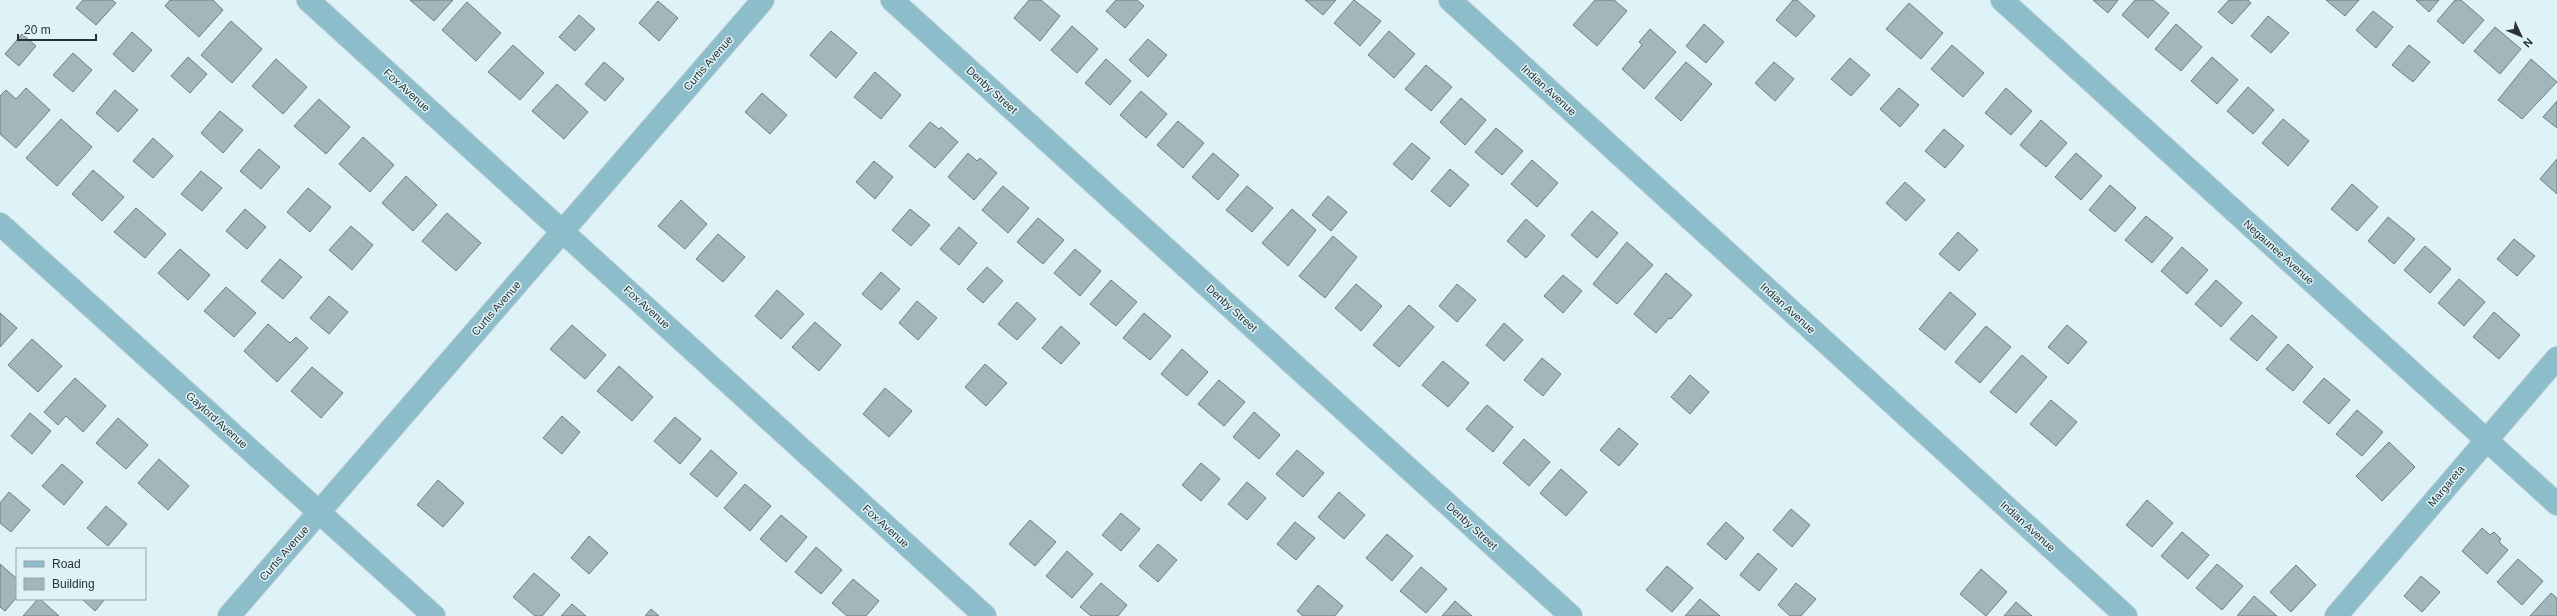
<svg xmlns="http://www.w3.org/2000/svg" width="2557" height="616" font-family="Arial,sans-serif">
  <rect width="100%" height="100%" fill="#def3f8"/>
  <path fill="#a3b6bc" stroke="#6c7f84" d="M83,0H112L116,3L96,25L76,8Z
    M170,0H213L223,10L199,37L165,6Z
    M410,0H453L434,21Z
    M1029,0H1041L1060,16L1040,41L1014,18Z
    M1116,0H1137L1144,6L1125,28L1106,11Z
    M1305,0H1336L1323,15Z
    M1354,0L1381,21L1360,46L1334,23Z
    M1595,0H1614L1627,11L1597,46L1573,25Z
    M1793,0H1797L1815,16L1796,37L1776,20Z
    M2093,0H2118L2108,13Z
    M2135,0H2153L2169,13L2148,38L2122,15Z
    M2229,0H2248L2251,3L2232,24L2218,12Z
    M2326,0H2359L2345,16Z
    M2416,0H2439L2429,12Z
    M2455,0H2461L2484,20L2463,44L2437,21Z
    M658,1L678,18L659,41L639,23Z
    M467,2L501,33L476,61L442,30Z
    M1909,3L1943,33L1921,59L1886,29Z
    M2373,11L2393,27L2376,48L2356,30Z
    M579,15L595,29L575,51L559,37Z
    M2268,16L2289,33L2271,53L2251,36Z
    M231,21L262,49L232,83L201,55Z
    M1704,24L1724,42L1706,63L1686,46Z
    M2176,24L2202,47L2181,71L2155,49Z
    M1072,26L1098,49L1077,73L1051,50Z
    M2495,27L2521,49L2500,74L2474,51Z
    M1650,29L1676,52L1644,89L1622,69L1642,45L1639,42Z
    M831,31L857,53L836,78L810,55Z
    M1389,31L1415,54L1394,78L1368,55Z
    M132,32L152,50L133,72L113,54Z
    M22,34L36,46L19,66L5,54Z
    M1148,39L1167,55L1148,77L1129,60Z
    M513,45L544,73L520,100L488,72Z
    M1952,45L1984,73L1963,97L1931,69Z
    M2409,45L2430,62L2413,82L2392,65Z
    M73,53L92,70L73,92L53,75Z
    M188,57L207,74L190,93L171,76Z
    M2212,57L2238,80L2217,104L2191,81Z
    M1850,58L1870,75L1851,96L1831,79Z
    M276,59L307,87L283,114L252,86Z
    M1106,59L1131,81L1110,105L1085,83Z
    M2531,59L2557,82L2522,119L2498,100Z
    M604,62L624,79L605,101L585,84Z
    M1686,62L1712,84L1681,121L1655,98Z
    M1774,62L1794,79L1775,101L1755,83Z
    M1426,65L1452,87L1431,111L1405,89Z
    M875,72L901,95L881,119L854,97Z
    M557,84L588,112L564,139L532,111Z
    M2248,87L2274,110L2253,134L2227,111Z
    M26,88L50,110L16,148L0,134V96L6,90L16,99Z
    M1899,88L1919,105L1900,127L1880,109Z
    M2006,88L2032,111L2011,135L1985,113Z
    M115,90L138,110L118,132L96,113Z
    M1141,91L1167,114L1146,138L1120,115Z
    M762,93L787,115L770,134L745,112Z
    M1461,98L1486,120L1465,145L1440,122Z
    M319,99L350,127L326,154L294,126Z
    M2557,101V128L2543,117Z
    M220,111L243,130L223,153L201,133Z
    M61,119L92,147L57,186L26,158Z
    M2283,119L2309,141L2288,166L2262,143Z
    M2041,120L2067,143L2046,167L2020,145Z
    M1178,121L1204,143L1183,168L1157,145Z
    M930,122L939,129L941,127L958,142L935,168L909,146Z
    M1496,128L1523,151L1502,175L1475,152Z
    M1944,129L1964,146L1945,168L1925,151Z
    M363,137L394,165L370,192L339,164Z
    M153,138L173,156L153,178L133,161Z
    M1412,143L1430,158L1412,180L1393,164Z
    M259,149L280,167L261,189L240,171Z
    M968,153L977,161L980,158L997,173L974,200L948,177Z
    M1213,153L1239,175L1218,200L1192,177Z
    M2076,153L2102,176L2081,200L2055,177Z
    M2557,159V194L2540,179Z
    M1532,160L1558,183L1537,207L1511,184Z
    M874,161L893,177L875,199L856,182Z
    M1450,169L1469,185L1450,207L1431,191Z
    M93,170L124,197L102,221L72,194Z
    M201,171L222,188L202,211L181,194Z
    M406,176L437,205L413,231L382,203Z
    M1905,182L1925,200L1906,221L1886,203Z
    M2352,184L2378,207L2357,231L2331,209Z
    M2110,185L2136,208L2115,232L2089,210Z
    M1003,186L1029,208L1008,233L982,210Z
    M1247,186L1273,208L1252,232L1226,210Z
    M308,188L331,207L310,232L287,212Z
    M1328,196L1347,212L1331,231L1312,215Z
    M681,200L707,224L685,249L658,226Z
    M136,208L166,234L145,258L114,232Z
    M245,209L266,227L247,249L226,231Z
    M910,209L930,225L911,246L892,230Z
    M1292,209L1316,230L1288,266L1262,243Z
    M1592,211L1618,233L1597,258L1571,235Z
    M447,213L481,243L456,271L422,241Z
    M2146,216L2173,238L2152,263L2125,240Z
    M2388,217L2415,239L2394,264L2368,241Z
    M1038,218L1064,240L1043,264L1017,242Z
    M1526,219L1545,236L1526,258L1507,241Z
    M351,226L373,245L352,270L329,250Z
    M959,227L977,243L959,265L940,249Z
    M1958,232L1978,250L1959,271L1939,254Z
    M718,234L745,257L723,282L696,259Z
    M1333,236L1357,257L1325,298L1299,276Z
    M2514,239L2535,256L2517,276L2497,259Z
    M1627,242L1653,265L1617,304L1593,284Z
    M2425,246L2451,269L2430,293L2404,270Z
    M2182,247L2208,270L2187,294L2161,271Z
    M180,249L210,275L188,300L158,273Z
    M1075,249L1101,271L1080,296L1054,273Z
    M280,259L302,277L283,299L261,281Z
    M987,267L1003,281L983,303L967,289Z
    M881,272L900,289L881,310L862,294Z
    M1666,273L1692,295L1671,319L1669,318L1656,333L1634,314Z
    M1563,275L1582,291L1563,313L1544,296Z
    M2459,279L2485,302L2464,326L2438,303Z
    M1111,280L1137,302L1116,326L1090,304Z
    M2216,280L2242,303L2221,327L2195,304Z
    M1356,284L1382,306L1361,331L1335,308Z
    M1457,284L1476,300L1457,322L1439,306Z
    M226,287L256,313L234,337L204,311Z
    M777,290L804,314L781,339L755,316Z
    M1950,292L1976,314L1945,350L1919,329Z
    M329,296L348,312L329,334L310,318Z
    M917,301L937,318L918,340L899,323Z
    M1017,302L1036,319L1017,340L998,324Z
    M1409,305L1434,327L1399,367L1373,345Z
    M2494,312L2520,335L2499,359L2473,337Z
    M0,313L17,328L0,347Z
    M1144,313L1171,336L1150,360L1123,338Z
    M2252,315L2277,337L2257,361L2230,339Z
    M815,322L841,345L819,371L792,347Z
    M1504,323L1523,340L1504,361L1486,345Z
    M268,324L290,343L296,337L308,348L277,382L244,351Z
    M572,325L606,355L585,379L550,349Z
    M2067,325L2087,342L2068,364L2048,347Z
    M1061,326L1080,343L1061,364L1042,348Z
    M1986,326L2011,347L1980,383L1955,362Z
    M32,339L62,366L38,392L8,365Z
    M2288,344L2313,367L2293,391L2266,369Z
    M1182,349L1208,372L1187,396L1161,374Z
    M2022,355L2047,377L2016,413L1990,392Z
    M1542,358L1561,374L1543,396L1524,380Z
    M1443,361L1469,383L1448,407L1422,385Z
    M985,364L1007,383L986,406L965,387Z
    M619,366L653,397L632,421L597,391Z
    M312,367L343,393L321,418L291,391Z
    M1690,375L1709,392L1690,414L1671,397Z
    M75,378L106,406L83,432L66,416L58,425L44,412Z
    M2324,378L2350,400L2329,424L2303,402Z
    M1219,380L1245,402L1224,426L1198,404Z
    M885,388L912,411L889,437L863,414Z
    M2051,400L2077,422L2056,446L2030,424Z
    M1487,405L1513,427L1493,452L1466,429Z
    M2357,410L2383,432L2362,456L2336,434Z
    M1254,412L1280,435L1259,459L1233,437Z
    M30,413L51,431L32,454L11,436Z
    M562,416L580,432L562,454L543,438Z
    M675,417L701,439L680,464L654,441Z
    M118,418L148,445L126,469L96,443Z
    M1619,428L1638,444L1619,466L1600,450Z
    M1524,439L1550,462L1529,486L1503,463Z
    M2389,442L2415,467L2382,501L2356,476Z
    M711,450L737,473L717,497L690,474Z
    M1297,450L1324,473L1303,497L1276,474Z
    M159,459L189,486L168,510L138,483Z
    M1201,463L1220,479L1201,501L1182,485Z
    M62,464L83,482L64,505L42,486Z
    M1561,469L1587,492L1566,516L1540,493Z
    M438,480L464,503L443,527L417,505Z
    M1247,482L1266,498L1247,520L1228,504Z
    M745,484L771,506L750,531L724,508Z
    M9,492L30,510L11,532L0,523V503Z
    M1339,492L1365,515L1344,539L1318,517Z
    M2147,500L2173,523L2152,547L2126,525Z
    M106,506L127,524L108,546L87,528Z
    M1791,509L1810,525L1792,547L1773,530Z
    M1121,513L1140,529L1121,551L1102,535Z
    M781,515L807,537L786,562L760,539Z
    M1030,520L1056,542L1035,566L1009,544Z
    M1295,522L1315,538L1296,560L1277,544Z
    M1726,522L1744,538L1726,560L1707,544Z
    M2482,528L2490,535L2494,532L2501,539L2499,542L2508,550L2487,574L2462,551Z
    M2182,532L2209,555L2188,579L2161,556Z
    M1387,534L1413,556L1392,581L1366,558Z
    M589,536L608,553L589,574L571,558Z
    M1158,544L1177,560L1158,582L1139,566Z
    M816,547L842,570L821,594L795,572Z
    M1067,551L1093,574L1072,598L1046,576Z
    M1758,553L1777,569L1759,591L1740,575Z
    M2518,559L2543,581L2522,605L2497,582Z
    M0,564L17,579V597L5,611L0,607Z
    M2217,564L2243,586L2222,610L2196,588Z
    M2296,565L2316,585L2291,612L2270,592Z
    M1667,566L1693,588L1672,612L1646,590Z
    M1421,567L1447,589L1426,613L1400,591Z
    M1981,569L2007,592L1986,616L1960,594Z
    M534,573L560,595L542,616H535L513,597Z
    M2421,576L2440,592L2422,612L2404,596Z
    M853,579L879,601L866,616H847L832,603Z
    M1101,583L1127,605L1118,616H1091L1080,607Z
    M1796,583L1816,599L1801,616H1790L1778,605Z
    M1318,585L1343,606L1335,616H1303L1297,611Z
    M2551,593L2557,598V616H2530Z
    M2254,596L2277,616H2237Z
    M38,599H40L59,616H23Z
    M82,599H105L95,611Z
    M1700,599L1720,616H1685Z
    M1455,601L1472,616H1442Z
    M2016,602L2032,616H2004Z
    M572,604L586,616H561Z
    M651,609L659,616H645Z"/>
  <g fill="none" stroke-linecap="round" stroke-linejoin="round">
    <defs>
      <path id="minor" d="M308,0L985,616
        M892,0L1571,616
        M1450,0L2126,616
        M2002,0L2557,504
        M0,224L434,616
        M229,616L763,0
        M2336,616L2557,358"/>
    </defs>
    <use href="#minor" stroke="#bdd0d5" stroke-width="24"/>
    <use href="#minor" stroke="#8dbdca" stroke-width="22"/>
  </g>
  <g text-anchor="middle" stroke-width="3" stroke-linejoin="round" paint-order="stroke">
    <g font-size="11" fill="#293133" stroke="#def3f8">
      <text transform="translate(708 63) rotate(-49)" y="4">Curtis Avenue</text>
      <text transform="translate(407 90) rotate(42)" y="4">Fox Avenue</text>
      <text transform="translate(992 90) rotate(42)" y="4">Denby Street</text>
      <text transform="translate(1549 90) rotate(42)" y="4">Indian Avenue</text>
      <text transform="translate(2279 252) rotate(42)" y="4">Negaunee Avenue</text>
      <text transform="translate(647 307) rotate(42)" y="4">Fox Avenue</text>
      <text transform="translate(496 308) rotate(-49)" y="4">Curtis Avenue</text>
      <text transform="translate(1232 308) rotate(42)" y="4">Denby Street</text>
      <text transform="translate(1788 308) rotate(42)" y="4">Indian Avenue</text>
      <text transform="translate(217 420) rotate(42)" y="4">Gaylord Avenue</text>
      <text transform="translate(2446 486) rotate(-50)" y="4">Margareta</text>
      <text transform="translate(886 526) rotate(42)" y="4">Fox Avenue</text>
      <text transform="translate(1472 526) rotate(42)" y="4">Denby Street</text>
      <text transform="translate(2028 526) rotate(42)" y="4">Indian Avenue</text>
      <text transform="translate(284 553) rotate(-49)" y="4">Curtis Avenue</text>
    </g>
  </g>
  <rect x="16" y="548" width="130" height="52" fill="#def3f8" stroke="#96a5a9"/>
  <rect x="24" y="561" width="20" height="6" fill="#8dbdca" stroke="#96a5a9"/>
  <text x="52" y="568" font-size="12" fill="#293133">Road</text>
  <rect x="24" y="578" width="20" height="12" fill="#a3b6bc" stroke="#96a5a9"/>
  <text x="52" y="588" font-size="12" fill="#293133">Building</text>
  <g transform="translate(2521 36) rotate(134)" stroke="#def3f8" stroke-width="3" paint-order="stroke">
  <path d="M0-3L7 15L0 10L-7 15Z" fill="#293133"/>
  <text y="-6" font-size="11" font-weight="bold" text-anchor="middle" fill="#293133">N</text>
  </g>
  <path d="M18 34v6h78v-6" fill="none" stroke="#293133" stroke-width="2"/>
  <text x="24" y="34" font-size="12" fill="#293133" stroke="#def3f8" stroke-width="3" paint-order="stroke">20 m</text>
</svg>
